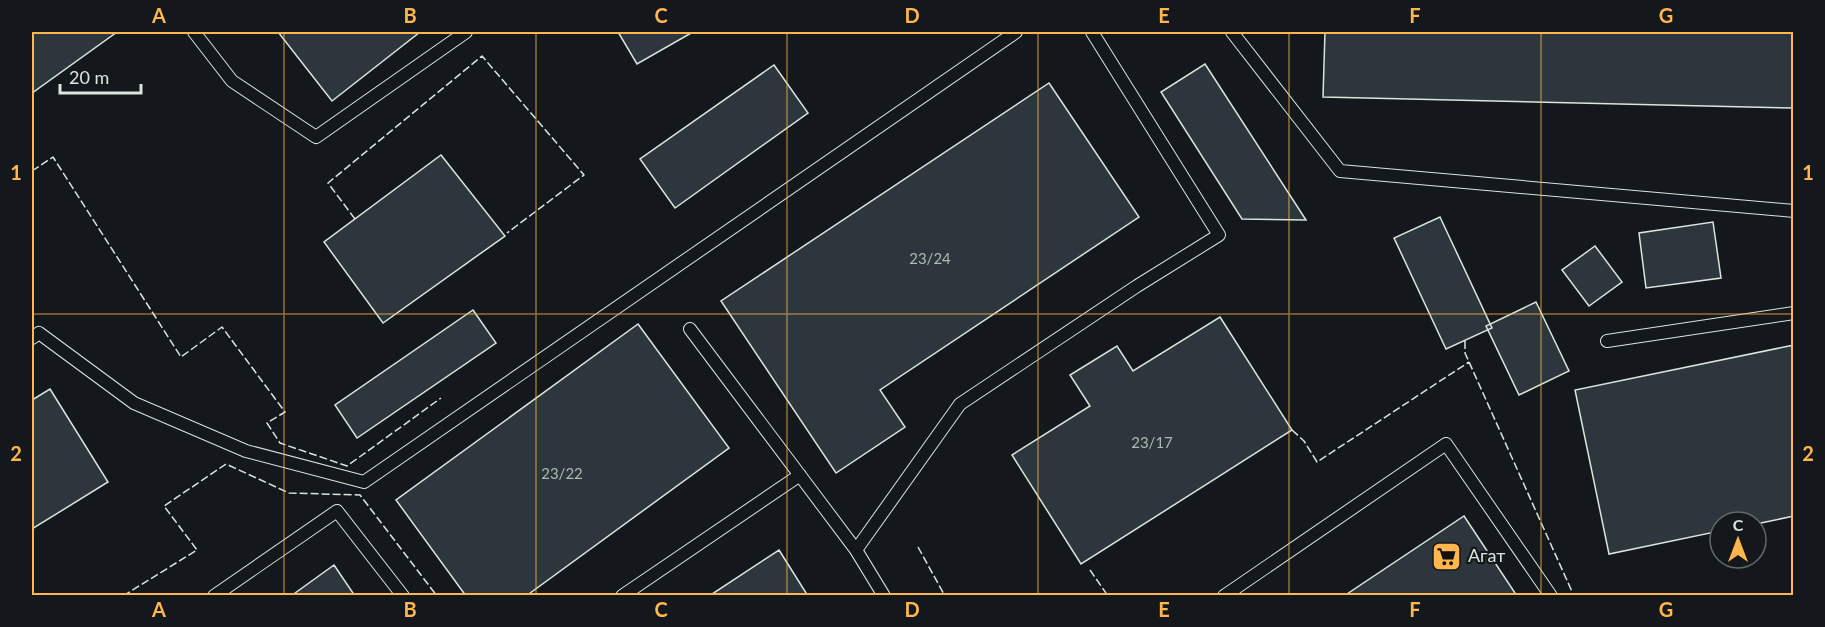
<svg xmlns="http://www.w3.org/2000/svg" width="1825" height="627" font-family="Lato,sans-serif">
  <rect width="100%" height="100%" fill="#14181c"/>
  <path fill="#2c363c" stroke="#d8e6dc" stroke-width="1.5" d="M32,32H117L32,93Z
    M278,32H420L332,101Z
    M618,32H693L637,64Z
    M1325,32H1794V108L1323,97Z
    M1205,64L1306,220L1242,219L1161,92Z
    M774,65L808,113L675,208L640,159Z
    M1049,83L1139,217L880,390L905,427L836,473L721,301Z
    M441,155L505,236L383,323L324,242Z
    M1440,217L1492,328L1446,349L1394,238Z
    M1713,222L1721,278L1646,288L1639,233Z
    M1595,246L1622,282L1589,306L1562,270Z
    M1536,302L1569,371L1519,395L1486,326Z
    M473,310L496,343L357,438L335,405Z
    M1220,317L1292,430L1081,564L1012,455L1090,406L1070,375L1117,346L1133,371Z
    M638,324L729,448L526,596H466L396,500Z
    M1794,345V516L1756,524V522H1720V531L1609,554L1575,390Z
    M50,389L108,482L32,529V400Z
    M1464,516L1517,596H1344Z
    M779,550L808,596H709Z
    M334,565L355,596H291Z"/>
  <g fill="none" stroke-linecap="round" stroke-linejoin="round">
    <defs>
      <path id="service" d="M194,32L232,81L316,137L466,32
        M1232,32L1340,171L1794,211
        M690,329L856,550
        M32,338L39,333L134,403L246,451L364,482L1016,32
        M1607,341L1794,313
        M214,596L337,511L403,596
        M622,596L800,475
        M884,596L856,550L960,404L1137,286L1219,235L1092,32
        M1224,596L1446,444L1551,596"/>
    </defs>
    <use href="#service" stroke="#d8e6dc" stroke-width="14"/>
    <use href="#service" stroke="#14181c" stroke-width="12"/>
    <path stroke="#d8e6dc" stroke-width="1.5" stroke-dasharray="8 3" stroke-linecap="butt" d="M32,171L53,157L181,357L222,327L285,412L267,423L280,443L347,466L441,398
      M355,219L328,183L482,56L584,175L507,233
      M1465,341V353L1574,596
      M1292,430L1304,441L1317,462L1469,362
      M918,547L945,596
      M1090,570L1108,596
      M123,596L197,550L164,506L226,464L289,493L360,495L437,596"/>
  </g>
  <path fill="none" stroke="#ffb74d" stroke-width="1.5" stroke-opacity="0.55" d="M284,32V596M536,32V596M787,32V596M1038,32V596M1289,32V596M1541,32V596M32,314H1794"/>
  <defs>
    <symbol id="supermarket-square" viewBox="-11 -11 22 22"><rect x="-9" y="-9" width="18" height="18" rx="4" fill="#ffb74d" stroke="#14181c"/><path d="M-6-5.5h2.5l.6 2H6L4.5 2H-2.5L-4.4-4H-6ZM-1.5 3.2a1.3 1.3 0 1 0 .1 0ZM3 3.2a1.3 1.3 0 1 0 .1 0Z" fill="#111"/></symbol>
  </defs>
  <g fill-rule="evenodd">
    <use href="#supermarket-square" x="1430" y="540" width="33" height="33"/>
  </g>
  <g text-anchor="middle" stroke-width="4.5" stroke-linejoin="round" paint-order="stroke">
    <g font-size="15" fill="#adbab4">
      <text x="930" y="264">23/24</text>
      <text x="1152" y="448">23/17</text>
      <text x="562" y="479">23/22</text>
    </g>
    <g font-size="18" fill="#d8e6dc" stroke="#14181c" text-anchor="start">
      <text x="1468" y="562">Агат</text>
    </g>
  </g>
  <rect width="1825" height="627" fill="none" stroke="#14181c" stroke-width="66"/>
  <g transform="translate(1738 540)"><circle r="28" fill="#14181c" stroke="#626a69" stroke-width="1.5"/>
  <path d="M0-4.5L10 22L0 15L-10 22Z" fill="#ffb74d"/>
  <text y="-9" font-size="16" font-weight="bold" text-anchor="middle" fill="#d8e6dc">С</text>
  </g>
  <path d="M60 84v9h81v-9" fill="none" stroke="#d8e6dc" stroke-width="3"/>
  <text x="69" y="84" font-size="18" fill="#d8e6dc" stroke="#14181c" stroke-width="4.5" paint-order="stroke">20 m</text>
  <rect x="33" y="33" width="1759" height="561" fill="none" stroke="#ffb74d" stroke-width="2"/>
  <g font-size="20" text-anchor="middle" font-weight="bold" fill="#ffb74d">
    <text x="159" y="23">A</text>
    <text x="410" y="23">B</text>
    <text x="661" y="23">C</text>
    <text x="912" y="23">D</text>
    <text x="1164" y="23">E</text>
    <text x="1415" y="23">F</text>
    <text x="1666" y="23">G</text>
    <text x="16" y="180">1</text>
    <text x="1808" y="180">1</text>
    <text x="16" y="461">2</text>
    <text x="1808" y="461">2</text>
    <text x="159" y="617">A</text>
    <text x="410" y="617">B</text>
    <text x="661" y="617">C</text>
    <text x="912" y="617">D</text>
    <text x="1164" y="617">E</text>
    <text x="1415" y="617">F</text>
    <text x="1666" y="617">G</text>
  </g>
</svg>
